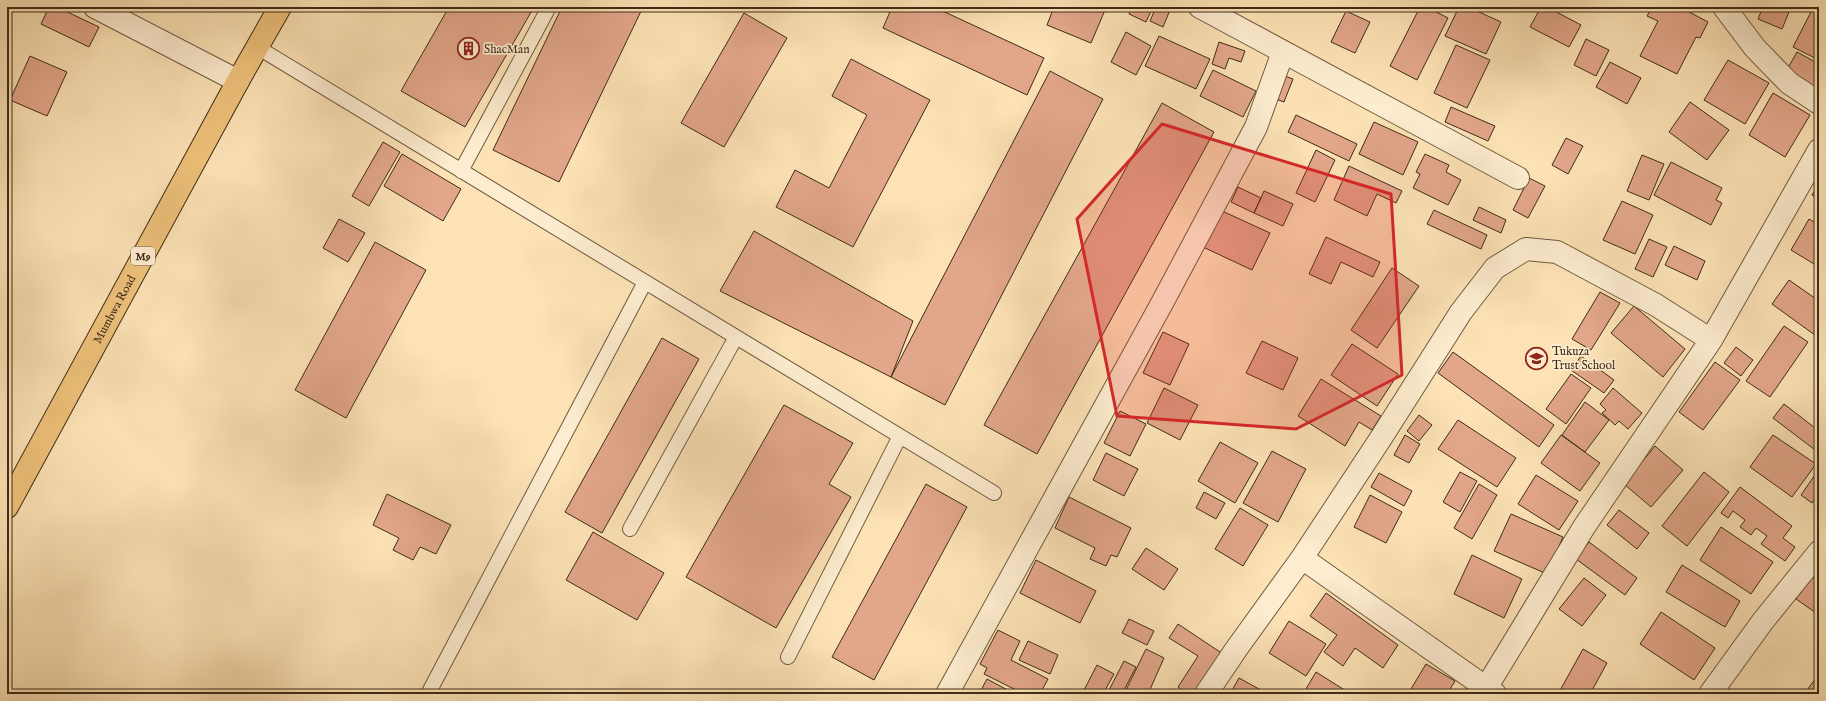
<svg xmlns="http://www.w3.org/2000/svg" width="1826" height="701" font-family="'IM FELL English',serif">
  <rect width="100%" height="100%" fill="#fce2b5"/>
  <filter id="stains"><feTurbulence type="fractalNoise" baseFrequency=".005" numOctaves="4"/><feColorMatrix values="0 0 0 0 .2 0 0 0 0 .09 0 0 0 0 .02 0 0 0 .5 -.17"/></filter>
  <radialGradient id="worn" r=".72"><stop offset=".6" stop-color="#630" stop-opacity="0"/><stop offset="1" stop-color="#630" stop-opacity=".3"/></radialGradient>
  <path fill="#e2a68a" stroke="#3e2c18" d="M49,7H57L99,27L89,47L41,24Z
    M449,7H534L465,127L401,91Z
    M562,7H643L559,182L493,150Z
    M868,7H878L876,11Z
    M892,7H934L1044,58L1027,95L883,28Z
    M1054,7H1098L1105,10L1091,43L1047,25Z
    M1132,7H1153L1146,22L1129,14Z
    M1156,7H1164L1170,10L1163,27L1150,21Z
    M1420,7H1427L1448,18L1417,80L1390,66Z
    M1459,7H1468L1501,22L1486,54L1445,36Z
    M1541,7H1547L1581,25L1569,47L1530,27Z
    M1652,7H1680L1708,22L1700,38L1696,37L1677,74L1640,56L1658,21L1647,16Z
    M1763,7H1791L1782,29L1758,19Z
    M1813,8L1819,11V60L1793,47Z
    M1346,11L1370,22L1355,53L1331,42Z
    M744,13L787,38L724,147L681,123Z
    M1126,32L1151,46L1136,75L1111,62Z
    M1159,36L1210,59L1196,89L1145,66Z
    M1586,39L1609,50L1596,76L1574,65Z
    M1219,42L1245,51L1241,62L1229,58L1225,69L1212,64Z
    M1456,45L1490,60L1467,108L1434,93Z
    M1797,52L1819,64V92L1784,75Z
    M30,56L67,72L47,116L10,100Z
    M851,59L930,100L853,247L776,207L795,170L829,188L867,115L832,96Z
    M1728,60L1769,83L1745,124L1704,100Z
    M1610,62L1641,78L1627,104L1596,87Z
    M1213,70L1256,91L1243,117L1200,96Z
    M1050,71L1103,99L945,405L891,377Z
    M1282,75L1293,79L1284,102L1273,98Z
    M1773,93L1810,115L1785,157L1749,135Z
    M1690,102L1729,130L1707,160L1669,132Z
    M1162,103L1214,132L1037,454L984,425Z
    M1451,107L1495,126L1488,141L1445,122Z
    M1296,115L1357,144L1349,161L1288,132Z
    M1374,122L1418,142L1403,175L1359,154Z
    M1566,138L1583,146L1568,174L1552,165Z
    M383,142L400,152L369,206L352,196Z
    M1316,150L1335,160L1315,202L1296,193Z
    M402,154L461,189L443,221L384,186Z
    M1425,154L1449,165L1446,172L1461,180L1448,205L1413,188L1420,174L1416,172Z
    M1642,155L1664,164L1649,200L1627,191Z
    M1671,162L1722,188L1716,200L1722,203L1711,225L1654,195Z
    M1349,166L1402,191L1396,203L1377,194L1367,216L1334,200Z
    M1529,178L1545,186L1528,218L1513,210Z
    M1819,183V199L1812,195Z
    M1238,187L1261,198L1254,213L1231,202Z
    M1264,191L1293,204L1283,226L1254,213Z
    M1622,201L1653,215L1635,254L1603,240Z
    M1479,207L1506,220L1501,233L1473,220Z
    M1220,210L1270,233L1252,270L1203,247Z
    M1434,210L1487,235L1481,249L1427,224Z
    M339,219L365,233L348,262L323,248Z
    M1809,219L1819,225V267L1791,250Z
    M754,231L913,321L891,377L720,291Z
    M1326,237L1380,262L1373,277L1341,262L1331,284L1309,274Z
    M1649,239L1667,247L1653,277L1635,269Z
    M375,242L426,270L346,418L295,390Z
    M1674,246L1705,261L1697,280L1665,265Z
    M1392,268L1419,286L1377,348L1351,330Z
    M1789,280L1819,301V338L1772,304Z
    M1600,292L1620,303L1591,350L1572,339Z
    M1634,306L1685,349L1663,377L1611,333Z
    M1784,326L1808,342L1770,397L1746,381Z
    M1163,332L1189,344L1170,385L1143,373Z
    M662,338L699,359L602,533L565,512Z
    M1262,341L1298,358L1283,390L1246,373Z
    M1352,344L1398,374L1377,406L1331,375Z
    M1736,347L1753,360L1741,376L1724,363Z
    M1453,352L1554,425L1539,447L1438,373Z
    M1581,356L1614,380L1604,393L1571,370Z
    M1715,362L1740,380L1703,430L1679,412Z
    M1571,374L1591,388L1566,424L1546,409Z
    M1321,379L1381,416L1372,430L1359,422L1345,446L1298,416Z
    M1164,388L1198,405L1180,440L1147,423Z
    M1613,388L1642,413L1628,429L1619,421L1615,425L1602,413L1606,410L1600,404Z
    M1585,402L1609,420L1585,452L1562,435Z
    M1784,404L1819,431V453L1773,418Z
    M784,405L853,443L829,484L851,497L776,628L686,577Z
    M1120,411L1146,424L1130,456L1104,443Z
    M1419,415L1432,425L1419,441L1407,431Z
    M1458,420L1516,458L1497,487L1438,449Z
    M1405,435L1420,444L1409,463L1394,455Z
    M1561,435L1600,463L1580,491L1541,463Z
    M1773,435L1816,464L1792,497L1750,467Z
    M1220,442L1258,463L1235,503L1198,481Z
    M1655,446L1683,470L1651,507L1624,484Z
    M1272,451L1306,469L1278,522L1243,503Z
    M1106,453L1138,469L1124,496L1093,480Z
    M1460,472L1477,481L1460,512L1443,502Z
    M1704,472L1729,492L1687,546L1662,526Z
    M1817,472L1819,474V493L1812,503L1801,495Z
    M1379,473L1412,491L1404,506L1371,487Z
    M1536,475L1578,501L1559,530L1518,504Z
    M926,484L967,507L874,680L832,657Z
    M1479,484L1497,495L1472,539L1454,528Z
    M1740,487L1792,526L1783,538L1795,547L1785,561L1761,544L1767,536L1756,528L1751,535L1740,527L1745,520L1733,511L1728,518L1721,513Z
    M1204,492L1225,503L1216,519L1196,508Z
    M387,494L451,525L436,554L420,547L413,560L393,550L399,538L373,525Z
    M1370,495L1402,512L1386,543L1354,527Z
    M1069,497L1131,528L1117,557L1111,555L1106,566L1090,559L1095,548L1055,528Z
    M1240,508L1268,525L1243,566L1215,549Z
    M1619,510L1649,533L1637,549L1607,525Z
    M1511,514L1563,537L1547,574L1494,551Z
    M1721,527L1773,562L1751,594L1700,560Z
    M593,532L664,573L637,620L566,580Z
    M1589,542L1637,578L1625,595L1576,559Z
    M1146,548L1178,569L1164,590L1132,569Z
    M1472,555L1522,579L1504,618L1454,594Z
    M1036,560L1096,591L1080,623L1020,593Z
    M1682,565L1740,601L1725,627L1666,592Z
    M1819,567V615L1796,599Z
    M1584,578L1606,595L1582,626L1559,609Z
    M1326,593L1398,645L1383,668L1355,648L1343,666L1324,652L1337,635L1310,616Z
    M1661,612L1715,648L1694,680L1640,644Z
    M1129,619L1154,631L1147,645L1122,633Z
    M1289,621L1326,644L1306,676L1269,653Z
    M1178,624L1223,654L1197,694H1188L1178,687L1198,656L1169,638Z
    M998,630L1020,641L1011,660L1048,679L1040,694H1024L984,674L987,668L980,664Z
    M1028,641L1058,655L1050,674L1019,660Z
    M1146,649L1164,658L1148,694H1124Z
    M1583,649L1607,663L1590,694H1558Z
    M1124,661L1136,667L1122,694H1107Z
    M1426,664L1455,681L1447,694H1408Z
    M1097,665L1114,674L1103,694H1082Z
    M1316,672L1351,694H1303Z
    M1819,674V694H1804Z
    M1239,678L1268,694H1230Z
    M987,679L1015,694H979Z"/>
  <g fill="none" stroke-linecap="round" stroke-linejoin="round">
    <defs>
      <path id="service" d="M257,47L994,493
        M461,171L549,7
        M630,529L736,337
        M788,657L900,436
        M428,694L645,282"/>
      <path id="minor" d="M95,7L238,81
        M1200,7L1518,178
        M1724,7L1755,48L1789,83L1819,103
        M1302,558L1381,438L1461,312L1495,268L1526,249L1557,252L1656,305L1711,340
        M1486,688L1584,527L1711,340L1819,150
        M947,694L1161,305L1256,127L1283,52
        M1206,694L1237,648L1302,558L1495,694
        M1710,694L1763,621L1819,552"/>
      <g id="primary">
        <path id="s1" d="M7,507L238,81L280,7"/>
      </g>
    </defs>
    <use href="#service" stroke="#6e5a3f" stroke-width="16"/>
    <use href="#minor" stroke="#6e5a3f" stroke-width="24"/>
    <use href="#primary" stroke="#3e2c18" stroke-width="24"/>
    <use href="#service" stroke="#fdeccf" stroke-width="14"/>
    <use href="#minor" stroke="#fdeccf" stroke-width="22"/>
    <use href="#primary" stroke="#eec17a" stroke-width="22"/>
  </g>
  <path fill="#d62828" fill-opacity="0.2" stroke="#d62828" stroke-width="3" stroke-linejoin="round" d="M1162,124L1391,194L1402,375L1296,429L1117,416L1077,219Z"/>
  <defs>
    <symbol id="building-ring" viewBox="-11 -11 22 22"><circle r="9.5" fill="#fdeccf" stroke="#8f2418" stroke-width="1.5"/><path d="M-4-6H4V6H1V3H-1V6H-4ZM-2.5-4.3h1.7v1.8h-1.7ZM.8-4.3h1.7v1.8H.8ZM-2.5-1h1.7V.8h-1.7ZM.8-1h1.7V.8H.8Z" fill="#8f2418"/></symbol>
    <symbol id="school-ring" viewBox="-11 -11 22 22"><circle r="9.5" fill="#fdeccf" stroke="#8f2418" stroke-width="1.5"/><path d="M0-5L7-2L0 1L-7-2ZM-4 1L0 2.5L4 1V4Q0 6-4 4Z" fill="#8f2418"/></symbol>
  </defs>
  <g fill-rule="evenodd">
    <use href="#building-ring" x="456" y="36" width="25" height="25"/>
    <use href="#school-ring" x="1524" y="346" width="25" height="25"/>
  </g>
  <g text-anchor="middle" stroke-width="3.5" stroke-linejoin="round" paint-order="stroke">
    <rect fill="#fdeccf" stroke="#77664f" stroke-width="1" x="131" y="247" width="24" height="18" rx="3"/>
    <g font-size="11" font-weight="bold" fill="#3e2c18">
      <text x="143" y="260">M9</text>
    </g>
    <g font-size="12" fill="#3e2c18" stroke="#fdeccf" text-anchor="start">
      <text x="484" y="53">ShacMan</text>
      <text x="1552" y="355">Tukuza<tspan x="1552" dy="14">Trust School</tspan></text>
    </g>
    <g font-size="12" fill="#3e2c18" stroke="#fdeccf">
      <text dy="4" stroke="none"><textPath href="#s1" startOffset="225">Mumbwa Road</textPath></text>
    </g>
  </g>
  <rect width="1826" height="701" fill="none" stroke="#fce2b5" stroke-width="24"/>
  <rect x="8" y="8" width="1810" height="685" fill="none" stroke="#3e2c18" stroke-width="2"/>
  <rect x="12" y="12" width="1802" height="677" fill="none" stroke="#3e2c18"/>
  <rect width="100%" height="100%" filter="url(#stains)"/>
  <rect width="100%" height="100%" fill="url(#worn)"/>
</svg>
